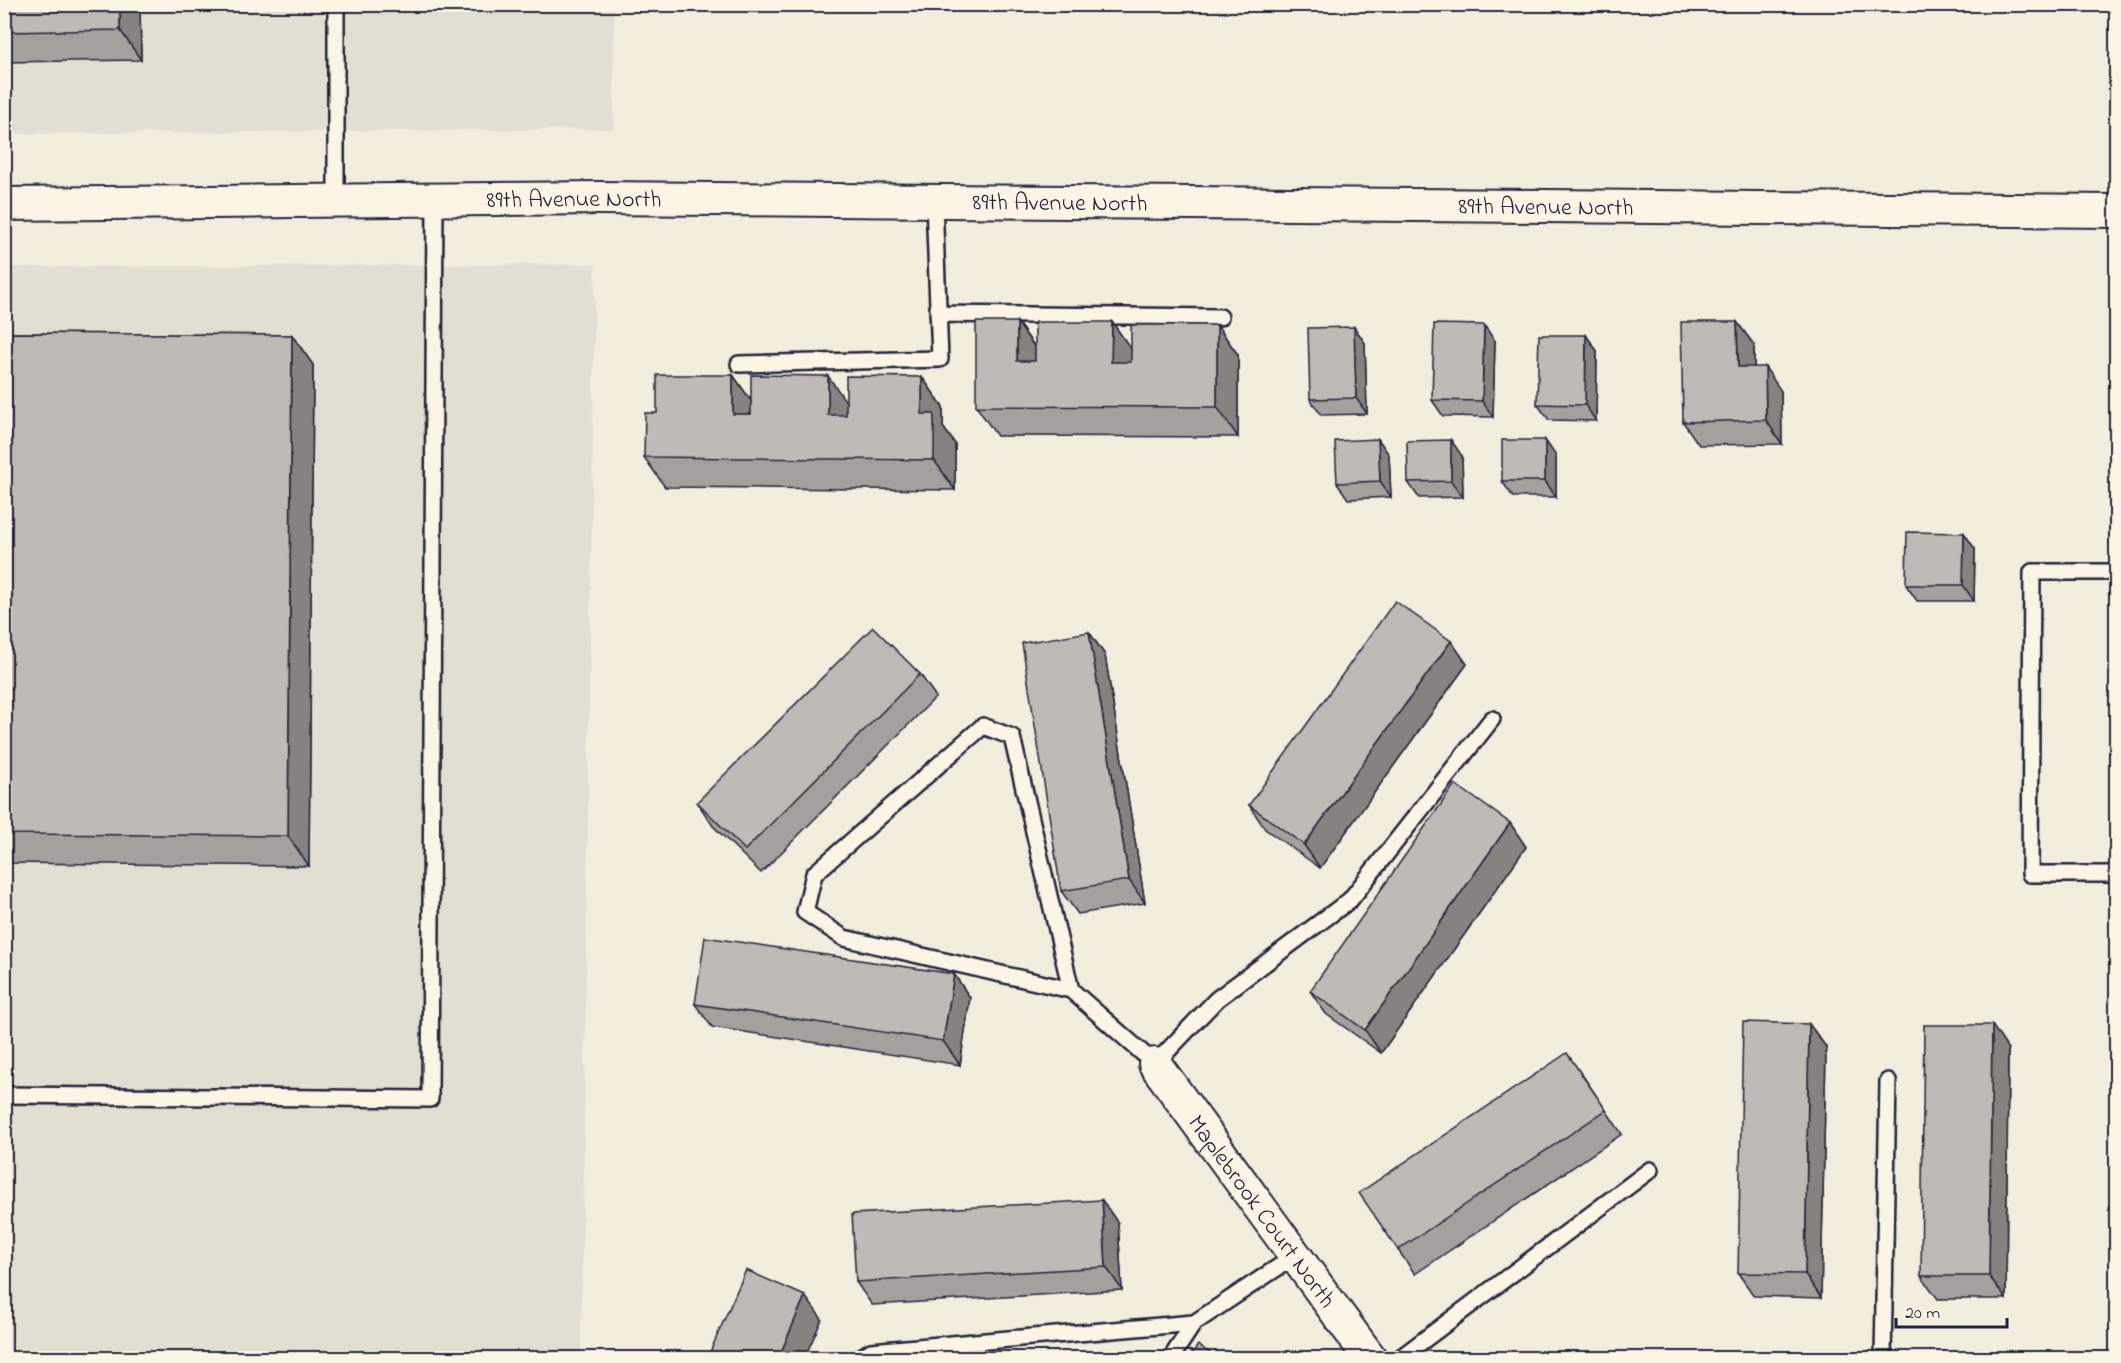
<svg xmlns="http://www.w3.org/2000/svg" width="2121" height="1363" font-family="'Indie Flower',sans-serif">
  <rect width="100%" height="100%" fill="#f3edde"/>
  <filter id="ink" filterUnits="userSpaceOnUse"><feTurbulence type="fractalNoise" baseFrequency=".0167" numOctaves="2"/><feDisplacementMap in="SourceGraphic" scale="12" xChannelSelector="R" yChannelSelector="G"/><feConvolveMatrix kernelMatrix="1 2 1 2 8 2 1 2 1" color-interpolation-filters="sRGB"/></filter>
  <g filter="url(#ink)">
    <path fill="#e3ded2" d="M4,5H614V129L5,134Z
      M595,264L581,1358H5L4,267Z"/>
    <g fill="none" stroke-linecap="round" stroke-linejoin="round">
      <defs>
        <path id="lane" d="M336,4V201
          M938,314L1220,317
          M739,364L940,359L934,201
          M2116,572H2032L2030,874H2116
          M1071,990L844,938L805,912L814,874L983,726L1012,737L1071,990L1155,1064L1217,999L1350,900L1492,719
          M4,1095L430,1099L435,200
          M860,1358L871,1351L1194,1323
          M1171,1358L1194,1323L1295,1256
          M1400,1358L1650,1170
          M1883,1358L1888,1081"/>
        <g id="street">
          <path id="s1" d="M4,204L599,198L2116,211"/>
          <path id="s2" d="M1155,1064L1370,1358"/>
        </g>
      </defs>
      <use href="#lane" stroke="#22223b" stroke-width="20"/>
      <use href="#street" stroke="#22223b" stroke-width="36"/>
      <use href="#lane" stroke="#fcf5e5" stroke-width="15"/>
      <use href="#street" stroke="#fcf5e5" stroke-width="32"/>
    </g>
    <path fill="#a4a09d" stroke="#22223b" stroke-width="1.5" d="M4,4H140L141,60L4,62Z
      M1017,322L1035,347L1112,322L1131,349L1217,325L1238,355V437L997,436L976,406Z
      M1737,322L1754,345V367L1781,391L1782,444L1699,445L1683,422Z
      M1354,327L1365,343L1367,414L1321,415L1310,399Z
      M4,333L292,335L313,365L309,866L4,863Z
      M1586,335L1597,351L1596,421L1549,420L1537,404Z
      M1495,341L1493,417L1443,416L1432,400Z
      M733,375L751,401L846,402L922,377L943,407V427L955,444V490L665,487L644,457L657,413Z
      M1378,439L1389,455L1391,497L1348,499L1337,483Z
      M1462,456L1463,497L1419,498L1408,482Z
      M1556,456V497H1513L1502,481Z
      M1964,533L1975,549L1974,601H1917L1906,585Z
      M1089,632L1105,655L1145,903L1078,914L1061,891Z
      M1467,664L1320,868L1265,829L1249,805Z
      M920,674L936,697L761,873L713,826L697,802Z
      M1510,823L1526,847L1381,1053L1326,1014L1310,991Z
      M954,974L970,998L960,1065L712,1027L695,1004Z
      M1809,1024L1826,1047L1821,1298L1754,1296L1738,1273Z
      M2008,1049L2006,1299H1938L1921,1276Z
      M1583,1076L1622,1134L1415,1274L1398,1250Z
      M1118,1223L1122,1290L872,1305L856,1282Z"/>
    <path fill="#86827f" stroke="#22223b" stroke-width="1.5" d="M120,4H140L141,60L120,30Z
      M1017,322L1038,352V391L1017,361Z
      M1112,322L1133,352L1132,392L1111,362Z
      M1737,322L1754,345V391L1738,367Z
      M1217,325L1238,355V437L1217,407Z
      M1484,325L1495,341L1493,417L1482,401Z
      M1354,327L1365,343L1367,414L1356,398Z
      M292,335L313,365L309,866L288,836Z
      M1586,335L1597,351L1596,421L1585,405Z
      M1765,367L1781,391L1782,444L1766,420Z
      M733,375L754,405V444L733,414Z
      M828,376L849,406V445L828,415Z
      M922,377L943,407V427L955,444V490L934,460L922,414Z
      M1378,439L1389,455L1391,497L1380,481Z
      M1451,440L1462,456L1463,497L1451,481Z
      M1545,440L1556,456V497L1545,481Z
      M1964,533L1975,549L1974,601L1963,585Z
      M1089,632L1105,655L1145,903L1129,880Z
      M1451,641L1467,664L1320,868L1304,845Z
      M1510,823L1526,847L1381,1053L1365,1030Z
      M954,974L970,998L960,1065L943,1041Z
      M1809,1024L1826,1047L1821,1298L1805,1274Z
      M1992,1025L2008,1049L2006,1299L1989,1276Z
      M1102,1200L1118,1223L1122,1290L1106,1267Z
      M805,1296L822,1319L804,1359H778Z"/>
    <path fill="#bfbab6" stroke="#22223b" stroke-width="1.5" d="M4,4H120V30L4,32Z
      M976,322H1017V361H1035V322H1112L1111,362H1131V325H1217V407L976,406Z
      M1681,322H1737L1738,367H1765L1766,420L1683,422Z
      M1434,324L1484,325L1482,401L1432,400Z
      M1354,327L1356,398L1310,399L1308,328Z
      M4,333L292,335L288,836L4,834Z
      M1539,335H1586L1585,405L1537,404Z
      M657,375H733V414H751V375L828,376V415H846V376L922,377V414H934V460L644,457L645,413H657Z
      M1378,439L1380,481L1337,483L1335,441Z
      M1451,440V481L1408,482L1407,441Z
      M1502,440H1545V481H1502Z
      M1907,532L1964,533L1963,585H1906Z
      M1395,601L1451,641L1304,845L1249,805Z
      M873,627L920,674L745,850L697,802Z
      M1089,632L1129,880L1061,891L1022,643Z
      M1455,784L1510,823L1365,1030L1310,991Z
      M705,937L954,974L943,1041L695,1004Z
      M1743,1022L1809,1024L1805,1274L1738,1273Z
      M1924,1025H1992L1989,1276H1921Z
      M1567,1053L1606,1110L1398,1250L1359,1193Z
      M1102,1200L1106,1267L856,1282L852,1214Z
      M746,1270L805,1296L778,1359H707Z
      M1198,1345L1219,1359H1188Z"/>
  </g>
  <g text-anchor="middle" stroke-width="6" stroke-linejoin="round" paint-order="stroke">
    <g font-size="24" fill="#22223b" stroke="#fcf5e5">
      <text dy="8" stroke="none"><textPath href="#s1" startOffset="570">89th Avenue North</textPath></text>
      <text dy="8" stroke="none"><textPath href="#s1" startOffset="1056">89th Avenue North</textPath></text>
      <text dy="8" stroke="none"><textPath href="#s1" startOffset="1542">89th Avenue North</textPath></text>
      <text dy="8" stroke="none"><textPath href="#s2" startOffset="182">Maplebrook Court North</textPath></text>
    </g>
  </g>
  <rect width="2121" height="1363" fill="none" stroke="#fcf5e5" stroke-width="24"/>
  <rect x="12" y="12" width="2097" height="1339" fill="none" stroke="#22223b" stroke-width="2" filter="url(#ink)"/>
  <path d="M1896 1318v9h111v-9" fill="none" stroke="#22223b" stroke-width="3"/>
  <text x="1905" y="1318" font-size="18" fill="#22223b" stroke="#fcf5e5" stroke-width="4.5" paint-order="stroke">20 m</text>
</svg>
